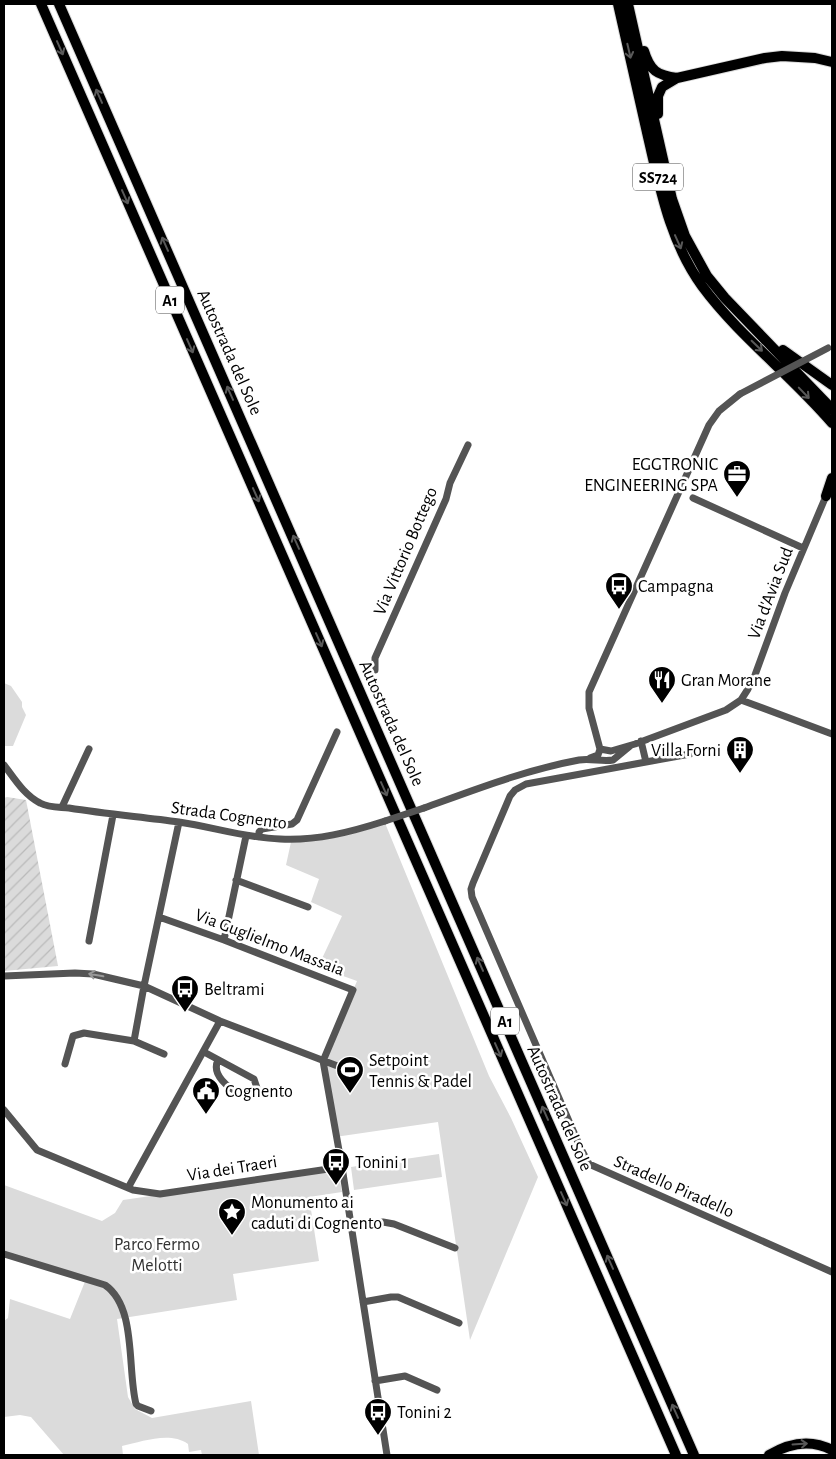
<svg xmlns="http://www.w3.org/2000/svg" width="836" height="1459" font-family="'Alegreya Sans',sans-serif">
  <defs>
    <pattern id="garden-furrows" width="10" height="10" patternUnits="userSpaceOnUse" patternTransform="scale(1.25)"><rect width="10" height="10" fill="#dbdbdb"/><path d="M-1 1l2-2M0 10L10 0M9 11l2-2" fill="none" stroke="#bababa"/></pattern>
  </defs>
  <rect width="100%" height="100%" fill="#fff"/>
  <path fill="#dbdbdb" d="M4,683L11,686L22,702V707L26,715L13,746H4Z
    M385,823L489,1076L511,1118L538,1177L470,1340L438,1122L335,1137L323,1061L357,981L318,967L342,916L311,902L319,879L286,865L291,842C324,841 354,835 385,823Z
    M439,1154L442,1177L354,1190L351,1167Z
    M338,1169L342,1192L309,1197L319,1261L233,1274L237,1300L117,1319L128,1397L135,1409L152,1418L251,1401L259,1455H202L201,1450L189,1452L188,1444C169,1431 142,1442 122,1446L123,1455H64L31,1417L20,1415L4,1417V1321L8,1318L10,1299L70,1319L86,1279L4,1252V1185L102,1221L115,1213L123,1200Z"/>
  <path fill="url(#garden-furrows)" d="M7,797L26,800L58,966L4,971V798Z"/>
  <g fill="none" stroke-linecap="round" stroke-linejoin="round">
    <defs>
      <path id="highway" d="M41,4L676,1455
        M59,4L694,1455
        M618,4C628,48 638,92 648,137C660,188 670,242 702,286C739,336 791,375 832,423
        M628,4L672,199L685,236L707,276L725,298L832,409
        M644,51C650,71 657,75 677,78
        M658,114V96L662,87L677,78L765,58L782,56L815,58L832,62
        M783,350L832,385
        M826,496L832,478
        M769,1455C789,1443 811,1439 832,1450"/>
    </defs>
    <use href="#highway" stroke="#dbdbdb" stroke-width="12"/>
    <path stroke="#545454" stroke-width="7" d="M693,498L803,548
      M375,670V658L446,499L450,483L468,445
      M741,700L832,734
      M641,741L646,762L690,754
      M600,749L611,751L635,744L726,710L741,700L748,689L755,675L785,593L826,496
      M590,758L598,755L600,749L589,708V692L709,425L719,411L740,394
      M646,762L526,784L515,790L510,796L473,883L471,889L472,897L581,1149L589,1164L832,1272
      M4,765C14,778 24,795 40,803C49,808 59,807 69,808C106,814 143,817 179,822C213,827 246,838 280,839C316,841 351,832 385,821
      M62,807L89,749
      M424,808C474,790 525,770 579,760C591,758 602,762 613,760L630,746
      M259,837V832L262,829L292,824L297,820L337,732
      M236,880L308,907
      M159,917L224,940L353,990L323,1061
      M224,940L246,836
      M89,941L113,815
      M4,976L75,973L93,974L144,986L220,1021L348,1070
      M134,1041L144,986L179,822
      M204,1052L254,1079L258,1091L257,1094C252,1094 246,1094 241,1093C228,1089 211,1074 218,1060
      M323,1061L342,1167L387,1455
      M65,1064L73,1036L84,1033L134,1041L164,1054
      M4,1110L37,1150L133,1190L160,1194L342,1167
      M128,1188L220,1021
      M351,1226L383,1222L394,1224L455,1248
      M4,1254L105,1285C137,1307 127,1369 136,1404L138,1406L151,1411
      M363,1302L391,1297H398L459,1323
      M375,1381L405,1376L437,1390"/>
    <use href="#highway" stroke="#000" stroke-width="10"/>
    <path stroke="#545454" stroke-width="7" d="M740,394L828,348
      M385,821L424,808"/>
  </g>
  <defs><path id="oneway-shaft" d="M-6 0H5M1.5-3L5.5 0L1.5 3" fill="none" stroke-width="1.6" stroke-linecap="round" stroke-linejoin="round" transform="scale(1.25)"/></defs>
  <g stroke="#595959">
    <use href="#oneway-shaft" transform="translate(60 48) rotate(66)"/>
    <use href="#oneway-shaft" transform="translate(629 51) rotate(77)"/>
    <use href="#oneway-shaft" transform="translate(99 96) rotate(-114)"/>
    <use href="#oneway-shaft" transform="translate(125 197) rotate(66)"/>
    <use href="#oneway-shaft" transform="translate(678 242) rotate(66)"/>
    <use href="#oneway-shaft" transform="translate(165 244) rotate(-114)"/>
    <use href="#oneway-shaft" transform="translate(190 346) rotate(66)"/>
    <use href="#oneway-shaft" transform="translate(757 346) rotate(44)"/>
    <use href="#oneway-shaft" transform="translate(230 393) rotate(-114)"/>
    <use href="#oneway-shaft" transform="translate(804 393) rotate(46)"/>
    <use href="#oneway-shaft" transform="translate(256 495) rotate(66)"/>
    <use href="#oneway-shaft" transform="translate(296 542) rotate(-114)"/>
    <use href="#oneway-shaft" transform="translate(319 640) rotate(66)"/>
    <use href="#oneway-shaft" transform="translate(384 789) rotate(66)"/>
    <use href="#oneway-shaft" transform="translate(480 964) rotate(-114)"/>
    <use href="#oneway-shaft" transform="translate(498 1050) rotate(66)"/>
    <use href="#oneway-shaft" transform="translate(545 1113) rotate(-114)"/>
    <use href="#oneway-shaft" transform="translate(564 1199) rotate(66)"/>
    <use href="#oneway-shaft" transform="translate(610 1262) rotate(-114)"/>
    <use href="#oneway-shaft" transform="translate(675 1411) rotate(-114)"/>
    <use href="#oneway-shaft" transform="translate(800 1444) rotate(-4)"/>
  </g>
  <use stroke="#989898" href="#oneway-shaft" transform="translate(96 975) rotate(-170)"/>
  <defs>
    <symbol id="office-pin" viewBox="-11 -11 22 30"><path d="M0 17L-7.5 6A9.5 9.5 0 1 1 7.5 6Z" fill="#000" stroke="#fff"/><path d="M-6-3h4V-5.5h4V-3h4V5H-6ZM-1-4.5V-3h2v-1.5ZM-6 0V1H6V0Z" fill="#fff"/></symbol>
    <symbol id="bus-pin" viewBox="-11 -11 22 30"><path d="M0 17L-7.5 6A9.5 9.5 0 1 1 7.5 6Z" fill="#000" stroke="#fff"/><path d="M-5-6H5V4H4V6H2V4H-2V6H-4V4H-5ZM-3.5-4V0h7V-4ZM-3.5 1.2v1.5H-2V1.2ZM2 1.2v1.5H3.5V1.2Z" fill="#fff"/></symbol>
    <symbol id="restaurant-pin" viewBox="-11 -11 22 30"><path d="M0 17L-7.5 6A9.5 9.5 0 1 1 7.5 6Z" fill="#000" stroke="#fff"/><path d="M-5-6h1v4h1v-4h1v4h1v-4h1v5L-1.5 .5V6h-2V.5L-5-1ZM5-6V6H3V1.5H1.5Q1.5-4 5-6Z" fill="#fff"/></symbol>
    <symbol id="building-pin" viewBox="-11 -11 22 30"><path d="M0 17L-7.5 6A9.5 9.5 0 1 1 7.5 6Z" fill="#000" stroke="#fff"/><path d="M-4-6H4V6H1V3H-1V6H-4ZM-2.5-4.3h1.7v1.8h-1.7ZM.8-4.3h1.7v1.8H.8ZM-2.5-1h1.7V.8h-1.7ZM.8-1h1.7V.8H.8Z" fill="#fff"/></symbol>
    <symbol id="stadium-pin" viewBox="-11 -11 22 30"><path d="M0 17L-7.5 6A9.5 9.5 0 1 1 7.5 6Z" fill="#000" stroke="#fff"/><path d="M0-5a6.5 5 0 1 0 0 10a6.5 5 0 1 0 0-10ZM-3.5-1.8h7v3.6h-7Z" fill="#fff"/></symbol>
    <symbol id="civic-pin" viewBox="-11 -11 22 30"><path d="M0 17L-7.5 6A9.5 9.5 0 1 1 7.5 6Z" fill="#000" stroke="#fff"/><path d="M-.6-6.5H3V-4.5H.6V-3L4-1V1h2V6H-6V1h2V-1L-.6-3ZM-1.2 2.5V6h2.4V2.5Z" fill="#fff"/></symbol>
    <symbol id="sight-pin" viewBox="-11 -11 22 30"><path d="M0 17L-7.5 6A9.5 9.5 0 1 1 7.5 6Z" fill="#000" stroke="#fff"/><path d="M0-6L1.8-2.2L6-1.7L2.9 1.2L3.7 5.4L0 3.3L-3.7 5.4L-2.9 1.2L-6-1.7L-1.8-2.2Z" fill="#fff"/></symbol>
  </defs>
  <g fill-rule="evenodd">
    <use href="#office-pin" x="721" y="458" width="32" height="43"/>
    <use href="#bus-pin" x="603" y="570" width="32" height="43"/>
    <use href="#restaurant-pin" x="646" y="664" width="32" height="43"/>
    <use href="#building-pin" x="724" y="734" width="32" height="43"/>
    <use href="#bus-pin" x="169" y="973" width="32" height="43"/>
    <use href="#stadium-pin" x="334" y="1054" width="32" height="43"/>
    <use href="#civic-pin" x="190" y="1075" width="32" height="43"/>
    <use href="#bus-pin" x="320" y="1146" width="32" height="43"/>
    <use href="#sight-pin" x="216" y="1196" width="32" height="43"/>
    <use href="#bus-pin" x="362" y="1396" width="32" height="43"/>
  </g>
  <g text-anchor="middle" stroke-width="5" stroke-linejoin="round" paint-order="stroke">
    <g fill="#fff" stroke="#4c4c4c" stroke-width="1">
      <rect x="633" y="163.5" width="50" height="27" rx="4"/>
      <rect x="156" y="286.5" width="28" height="27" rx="4"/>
      <rect x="491" y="1007.5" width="28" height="27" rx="4"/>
    </g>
    <g font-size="16" font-weight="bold" fill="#000">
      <text x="658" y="183">SS724</text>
      <text x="170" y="306">A1</text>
      <text x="505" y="1027">A1</text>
    </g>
    <g font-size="18" fill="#000" stroke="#fff">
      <text transform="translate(230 352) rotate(66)" y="6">Autostrada del Sole</text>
      <text transform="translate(405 551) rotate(-67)" y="6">Via Vittorio Bottego</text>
      <text transform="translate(770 593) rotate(-69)" y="6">Via d'Avia Sud</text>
      <text transform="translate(392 723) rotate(66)" y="6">Autostrada del Sole</text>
      <text transform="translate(229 815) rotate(8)" y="6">Strada Cognento</text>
      <text transform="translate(270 942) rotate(21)" y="6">Via Guglielmo Massaia</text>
      <text transform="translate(560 1108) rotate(66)" y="6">Autostrada del Sole</text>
      <text transform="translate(232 1168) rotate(-9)" y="6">Via dei Traeri</text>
      <text transform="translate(674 1186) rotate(24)" y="6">Stradello Piradello</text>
    </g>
    <g font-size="18" fill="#000" stroke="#fff" text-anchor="start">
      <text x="718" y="470" text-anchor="end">EGGTRONIC<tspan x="718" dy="21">ENGINEERING SPA</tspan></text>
      <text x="638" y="592">Campagna</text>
      <text x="681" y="686">Gran Morane</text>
      <text x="721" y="756" text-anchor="end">Villa Forni</text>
      <text x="204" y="995">Beltrami</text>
      <text x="369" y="1066">Setpoint<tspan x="369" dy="21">Tennis &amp; Padel</tspan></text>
      <text x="225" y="1097">Cognento</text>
      <text x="355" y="1168">Tonini 1</text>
      <text x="251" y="1208">Monumento ai<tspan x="251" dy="21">caduti di Cognento</tspan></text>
      <text x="397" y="1418">Tonini 2</text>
    </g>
    <g font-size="18" fill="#323232" stroke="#fff">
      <text x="157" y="1250">Parco Fermo<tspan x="157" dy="21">Melotti</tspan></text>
    </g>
  </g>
  <rect width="836" height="1459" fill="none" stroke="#000000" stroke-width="10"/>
</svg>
